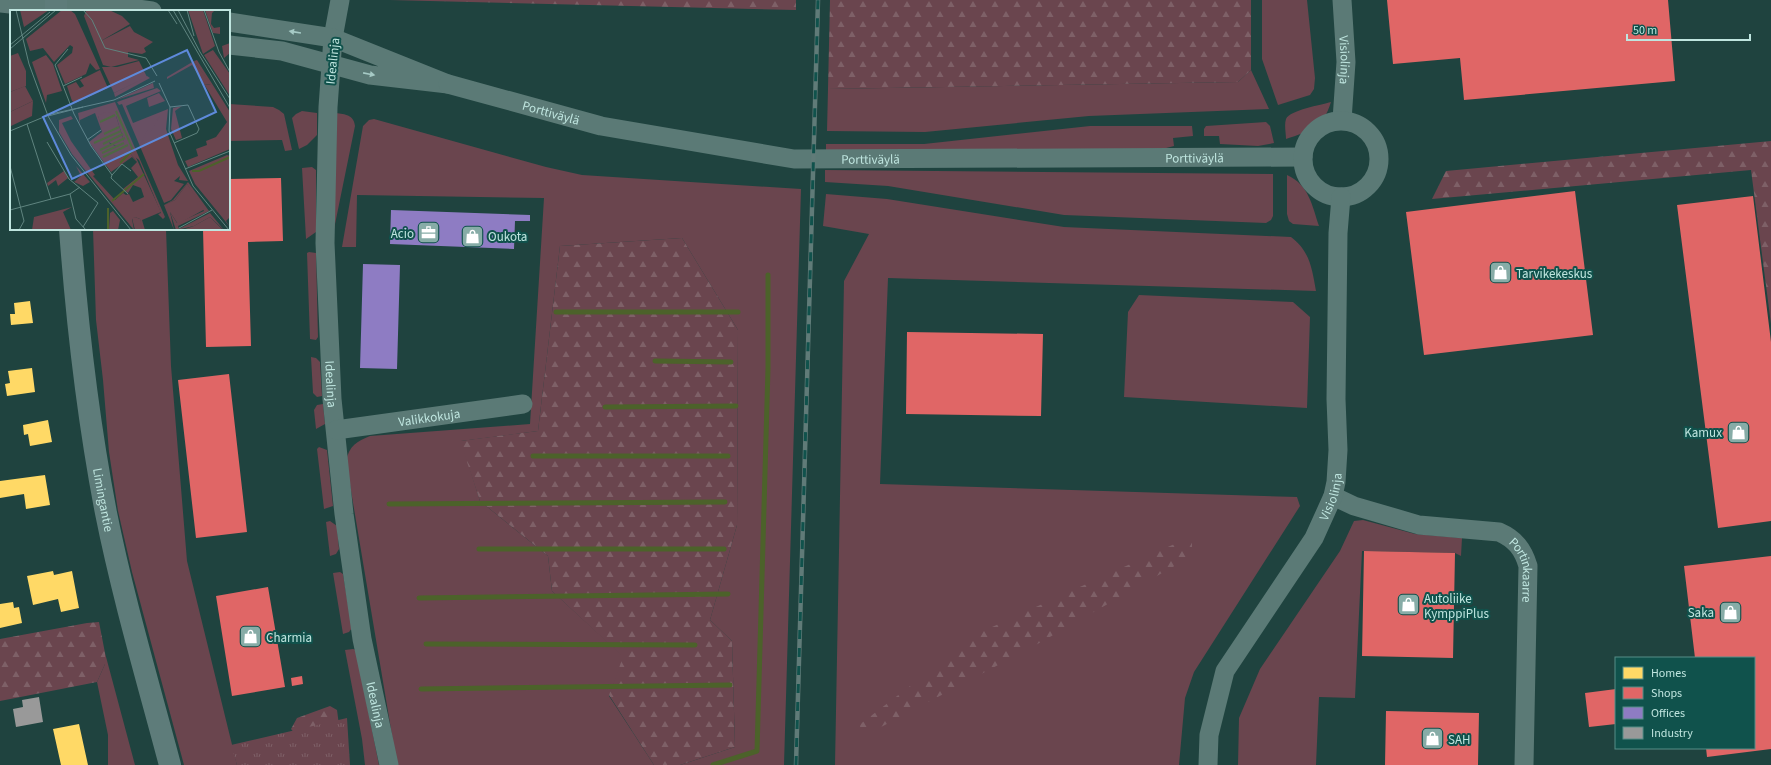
<svg xmlns="http://www.w3.org/2000/svg" width="1771" height="765" font-family="'Source Sans 3',sans-serif">
  <defs>
    <pattern id="forest-firs" width="22" height="20" patternUnits="userSpaceOnUse"><rect width="22" height="20" fill="#6a454e"/><path d="M5 1l3.5 6h-7zM16 11l3.5 6h-7z" fill="#7e6067"/></pattern>
    <pattern id="park-tufts" width="24" height="20" patternUnits="userSpaceOnUse"><rect width="24" height="20" fill="#6a454e"/><path d="M3 7l-1-3M5 7V3M7 7l1-3M15 17l-1-3M17 17v-4M19 17l1-3" fill="none" stroke="#7e6067"/></pattern>
  </defs>
  <rect width="100%" height="100%" fill="#1f433f"/>
  <path fill="#6a454e" d="M1262,0H1307L1315,78L1314,89L1310,95L1278,105L1262,59Z
    M1251,70L1269,109L1089,116L925,132L827,131L828,89L1238,82Z
    M1331,102C1323,128 1310,131 1286,139C1286,133 1284,125 1286,119C1290,110 1321,105 1331,102Z
    M229,104L273,107L279,110L284,114L292,150L285,151L282,140L229,141Z
    M302,111L317,113V135L307,145L299,149L292,118L296,114Z
    M336,113C345,114 354,115 355,126L333,234Z
    M374,119L546,167L582,175L801,189L784,765H680L735,747L732,641L710,620L737,525L738,330L682,238L560,246L538,431L461,441L480,501L548,556L552,591L624,657L609,696L654,765H397L346,461C349,446 357,441 370,436L530,424L544,198L357,195L356,247H342L363,126L369,120Z
    M1266,122L1270,126L1274,143L1258,146L1220,144L1219,136H1204V129L1206,126Z
    M1090,126H1192L1193,136L1173,138L1174,146L1139,155L826,152V144H924Z
    M312,167L316,170V232L306,239L302,168Z
    M825,170L1273,174V216L1271,220L1266,223L1064,215L888,186L825,182Z
    M1287,175C1309,185 1312,205 1319,226L1293,224L1289,221L1287,214Z
    M826,194L887,199L1064,227L1291,237C1310,251 1312,269 1316,291L888,278L880,484L1297,497L1300,506L1194,672L1185,698L1179,765H835L844,281L869,234L823,226Z
    M93,229H166L171,366L187,561L237,765H184L132,572L118,511L109,452L103,380L96,320Z
    M309,252L316,253L318,337L316,340L310,339L307,253Z
    M1139,295L1293,302L1310,317L1307,408L1124,397L1128,312Z
    M311,357L316,358L320,362L322,396L317,397L313,393Z
    M323,404L325,424L316,429L314,410L317,405Z
    M319,447L327,450L333,506L324,509L317,449Z
    M1363,520L1415,534L1462,538L1461,556L1455,553L1362,551L1355,698L1319,697L1316,765H1238L1239,718L1260,669L1340,551L1354,521Z
    M330,521L337,526L339,549L336,554L330,556L326,522Z
    M340,572L343,574L352,628L349,632L343,634L333,573Z
    M353,649L356,650L379,765H365L362,739L345,650Z
    M105,653L135,765H108V735L97,682L105,664Z"/>
  <path fill="url(#forest-firs)" d="M390,0H796V10Z
    M830,0H1251V70L1238,82L828,89Z
    M1771,141V324L1751,170L1432,199L1446,171Z
    M682,238L738,330L737,525L710,620L732,641L735,747L680,765H654L609,695L623,657L552,591L548,556L480,501L460,441L538,431L560,246Z
    M1192,536V556L1034,646L866,735L859,725L981,632Z
    M99,622L105,653V664L97,682L0,701V639L87,623Z
    M330,706L337,710L344,763L313,755L291,729L297,718Z"/>
  <path fill="url(#park-tufts)" d="M347,718L350,765H237L231,745Z"/>
  <path fill="#ffd966" d="M30,301L33,323L11,325L10,314H15L14,303Z
    M32,368L35,392L7,396L5,384L10,383L8,371Z
    M48,420L52,442L30,446L28,434L24,435L23,425Z
    M45,475L50,505L26,509L24,494L0,498V481Z
    M53,571L54,575L72,571L79,608L61,612L58,599L33,605L27,576Z
    M13,602L14,608L19,607L22,623L0,628V604Z
    M79,724L88,765H61L53,729Z"/>
  <path fill="#e06666" d="M1387,0H1668L1675,81L1464,100L1460,58L1393,64Z
    M281,178L283,241L248,242L251,346L206,347L203,229H229V179Z
    M1575,191L1593,335L1424,355L1406,212Z
    M1753,196L1771,342V521L1718,528L1677,205Z
    M907,332L1043,334L1041,416L906,414Z
    M229,374L247,532L196,538L178,380Z
    M1364,551L1455,553L1453,658L1362,656Z
    M1771,556V749L1707,757L1706,748H1754V658H1695L1684,566Z
    M268,587L285,687L232,696L216,596Z
    M302,676L303,684L292,686L291,678Z
    M1616,689V724L1589,727L1585,693Z
    M1386,711L1479,713L1478,765H1385Z"/>
  <path fill="#8e7cc3" d="M391,210L530,215V221H515L514,249L390,244Z
    M363,264L400,265L397,369L360,368Z"/>
  <path fill="#999" d="M39,697L43,722L16,727L13,709L23,707L22,700Z"/>
  <g fill="none" stroke-linecap="round" stroke-linejoin="round">
    <path stroke="#4c622a" stroke-width="5" d="M556,312H738
      M655,361L731,362
      M605,407L736,406
      M533,456H728
      M389,504L725,502
      M479,549H724
      M419,598L728,594
      M426,644L695,645
      M421,689L730,685
      M713,765L757,751L768,368V275"/>
    <g stroke="#5b7a76" stroke-width="19">
      <path id="s1" d="M340,0L333,38L328,107L325,243L332,399L344,514L362,639L389,765"/>
      <path id="s2" d="M1342,0L1346,62L1342,120"/>
      <path d="M0,3L56,9L89,2L152,11"/>
      <path d="M229,22L333,38L448,84L370,75L282,51L229,45"/>
      <path id="s3" d="M448,84L601,126L794,159L1303,157"/>
      <circle cx="1341" cy="159" r="38"/>
      <path id="s4" d="M336,430L523,404"/>
      <path id="s5" d="M1333,496L1354,506L1419,525L1499,532C1515,539 1523,549 1528,566L1524,765"/>
      <path id="s6" d="M1208,765L1209,735L1225,671L1314,538L1333,496L1336,482L1338,450L1336,399L1338,233L1341,197"/>
    </g>
    <g stroke="#5e7c7a" stroke-width="22">
      <path d="M56,11V0"/>
      <path id="s7" d="M70,229C77,324 88,420 106,513C123,598 148,682 170,765"/>
    </g>
    <defs>
      <path id="rail" d="M796,765L818,0"/>
    </defs>
    <use href="#rail" stroke="#607b78" stroke-width="4.5"/>
    <use href="#rail" stroke="#10524c" stroke-width="3" stroke-dasharray="9" stroke-linecap="butt"/>
  </g>
  <defs><path id="oneway-solid" d="M-6-.8H1V-3.2L6.5 0L1 3.2V.8H-6Z"/></defs>
  <g fill="#a6cac5">
    <use href="#oneway-solid" transform="translate(295 32) rotate(-171)"/>
    <use href="#oneway-solid" transform="translate(369 74) rotate(11)"/>
  </g>
  <defs>
    <symbol id="office-square" viewBox="-11 -11 22 22"><rect x="-9" y="-9" width="18" height="18" rx="4" fill="#87aca7" stroke="#10524c"/><path d="M-6-3h4V-5.5h4V-3h4V5H-6ZM-1-4.5V-3h2v-1.5ZM-6 0V1H6V0Z" fill="#fff"/></symbol>
    <symbol id="shop-square" viewBox="-11 -11 22 22"><rect x="-9" y="-9" width="18" height="18" rx="4" fill="#87aca7" stroke="#10524c"/><path d="M-5-2.5h2.3a2.7 3.5 0 0 1 5.4 0H5L5.5 6h-11ZM-1.5-2.5h3a1.5 2.3 0 0 0-3 0Z" fill="#fff"/></symbol>
  </defs>
  <g fill-rule="evenodd">
    <use href="#office-square" x="416" y="220" width="25" height="25"/>
    <use href="#shop-square" x="460" y="224" width="25" height="25"/>
    <use href="#shop-square" x="1488" y="260" width="25" height="25"/>
    <use href="#shop-square" x="1726" y="420" width="25" height="25"/>
    <use href="#shop-square" x="1396" y="592" width="25" height="25"/>
    <use href="#shop-square" x="1718" y="600" width="25" height="25"/>
    <use href="#shop-square" x="238" y="624" width="25" height="25"/>
    <use href="#shop-square" x="1420" y="726" width="25" height="25"/>
  </g>
  <g text-anchor="middle" stroke-width="4" stroke-linejoin="round" paint-order="stroke">
    <g font-size="13" fill="#bfe5df" stroke="#10524c">
      <text dy="5" stroke="none"><textPath href="#s2" startOffset="60">Visiolinja</textPath></text>
      <text transform="translate(332 61) rotate(-84)" y="5">Idealinja</text>
      <text dy="5" stroke="none"><textPath href="#s3" startOffset="107">Porttiväylä</textPath></text>
      <text dy="5" stroke="none"><textPath href="#s3" startOffset="755">Porttiväylä</textPath></text>
      <text dy="5" stroke="none"><textPath href="#s3" startOffset="431">Porttiväylä</textPath></text>
      <text dy="5" stroke="none"><textPath href="#s1" startOffset="385">Idealinja</textPath></text>
      <text dy="5" stroke="none"><textPath href="#s4" startOffset="94">Valikkokuja</textPath></text>
      <text dy="5" stroke="none"><textPath href="#s6" startOffset="301">Visiolinja</textPath></text>
      <text dy="5" stroke="none"><textPath href="#s7" startOffset="273">Limingantie</textPath></text>
      <text dy="5" stroke="none"><textPath href="#s5" startOffset="220">Portinkaarre</textPath></text>
      <text dy="5" stroke="none"><textPath href="#s1" startOffset="709">Idealinja</textPath></text>
    </g>
    <g font-size="13" fill="#bfe5df" stroke="#10524c" text-anchor="start">
      <text x="414" y="238" text-anchor="end">Acio</text>
      <text x="488" y="241">Oukota</text>
      <text x="1516" y="278">Tarvikekeskus</text>
      <text x="1722" y="437" text-anchor="end">Kamux</text>
      <text x="1424" y="603">Autoliike<tspan x="1424" dy="15">KymppiPlus</tspan></text>
      <text x="1714" y="617" text-anchor="end">Saka</text>
      <text x="266" y="642">Charmia</text>
      <text x="1448" y="744">SAH</text>
    </g>
  </g>
  <g transform="translate(10 10)">
    <rect width="220" height="220" fill="#1f433f"/>
    <path d="M99,0L112,6L120,14L89,32L120,16L124,22L143,32L134,38L136,42L132,44L118,42V47L129,50L101,57L93,55L74,6L76,1ZM195,0H205L202,3L201,14L204,18L210,17V24L203,23ZM220,33V43L214,48L212,36ZM203,40L220,64V86L194,45ZM187,50L220,102V139L178,157L175,151L188,146L186,139L197,135L196,131L206,127L217,112L194,74L201,75L184,51ZM137,66L140,68L105,87L104,83ZM143,73L144,78L106,90ZM15,76L23,91L0,102V82ZM147,78L151,81L116,96L123,113L158,99L156,119L168,155L178,171L169,170L170,166L164,171L174,174L161,190L154,193L112,94L109,95L107,92ZM149,83L155,91L139,97L137,88ZM105,92L155,207L153,209L148,204L151,203L129,150L120,143L127,152L122,147L101,162L79,132L92,122L85,103L70,110V114L68,103ZM88,106H106L114,131L109,137L100,134ZM172,96L165,101L172,128L166,130L161,119L163,98ZM61,106L63,109L52,113L61,131L85,165L83,166L115,206L124,220L62,144L49,122V110ZM217,145L220,146V207L216,211L220,217L185,174L179,161ZM66,156L80,172L73,176L64,172L71,166ZM178,172L199,201L168,216L169,219L200,203L214,220L200,207L184,216L166,220L160,202L167,213L194,201L177,174L165,190L154,195L163,190ZM103,201L110,210L108,220H99L100,203ZM125,207L130,209L134,219L125,220L122,208Z" fill="#6a454e" fill-rule="evenodd"/>
    <path d="M10,0H39L14,17ZM52,0H60L65,4L90,59L86,60L80,53L76,64L55,74L47,55L62,43L63,37L60,35L69,29L60,35L44,52L33,38L20,41L16,29ZM201,42H204L220,70L214,73L197,46ZM8,43L16,61V76L0,82V46ZM36,45L43,54L52,81L37,85L36,93L22,52ZM129,51L137,67L104,83L92,57H107ZM184,51L202,75L194,74L182,55L157,69V67ZM90,60L98,78L65,93L62,91L57,76L66,72L70,78L74,76L70,70ZM23,91L22,106L1,116L0,102ZM97,101L106,106L114,131L121,140L116,145L109,141L108,137L87,126L93,122L88,106ZM150,106L141,121L130,134L137,121ZM123,141L151,202L132,210L135,220H132L130,209L125,207L122,209L124,220L83,166L105,190L113,183L116,185L119,184L123,192L134,187L131,178L123,175L118,183L113,179L128,167L121,158L127,152L120,143ZM54,161L58,168L48,176L46,170L38,176L37,173ZM177,174L195,199L168,214L160,202L164,220L154,195L165,190ZM200,207L213,220H172L184,216Z" fill="#6a454e"/>
    <path d="M178,0H193L205,36L193,44ZM62,197L53,202L61,220H22L24,207Z" fill="#6a454e"/>
    <path fill="none" stroke="#4c622a" stroke-width="2" d="M106,101L123,140L110,153M90,112L105,105M94,124L109,117M84,133L111,121M93,134L113,124M90,140L115,128M92,143L114,133M93,147L118,135M182,161H189L220,147M102,191L134,164M98,220V198"/>
    <path fill="none" stroke="#5f847f" stroke-width="1" d="M6,0L19,54L38,106L61,145L121,220M73,0L82,10L95,38L136,48L147,66M158,0L167,14M163,0L220,98M168,0L190,42L220,89M177,0L184,26M194,0L209,42L220,62M0,35L40,2M0,39L46,0M58,39L45,55L64,104L81,136L102,165L101,168L118,184M149,73L160,97L159,121L183,176L219,220M53,76L72,67M73,97L104,90L145,71M160,97L178,95L189,119L187,123L164,133M17,114L41,189M0,121L41,104L73,97L38,106M77,130L91,120M37,132L59,169L88,193L73,217M0,156L14,211L9,220M175,159L220,141M102,165L112,154L121,161M60,184L66,209L76,220M0,200L60,184L70,177M169,218L202,200"/>
    <path fill="#5e8adb" fill-opacity="0.15" stroke="#5e8adb" stroke-width="2" d="M177,40L206,102L62,169L33,107Z"/>
    <rect width="220" height="220" fill="none" stroke="#bfe5df" stroke-width="2"/>
  </g>
  <rect x="1615" y="657" width="140" height="92" fill="#10524c" stroke="#568d87"/>
  <rect x="1623" y="667" width="20" height="12" fill="#ffd966" stroke="#568d87"/>
  <text x="1651" y="677" font-size="12" fill="#bfe5df">Homes</text>
  <rect x="1623" y="687" width="20" height="12" fill="#e06666" stroke="#568d87"/>
  <text x="1651" y="697" font-size="12" fill="#bfe5df">Shops</text>
  <rect x="1623" y="707" width="20" height="12" fill="#8e7cc3" stroke="#568d87"/>
  <text x="1651" y="717" font-size="12" fill="#bfe5df">Offices</text>
  <rect x="1623" y="727" width="20" height="12" fill="#999999" stroke="#568d87"/>
  <text x="1651" y="737" font-size="12" fill="#bfe5df">Industry</text>
  <path d="M1627 34v6h123v-6" fill="none" stroke="#bfe5df" stroke-width="2"/>
  <text x="1633" y="34" font-size="12" fill="#bfe5df" stroke="#10524c" stroke-width="3" paint-order="stroke">50 m</text>
</svg>
